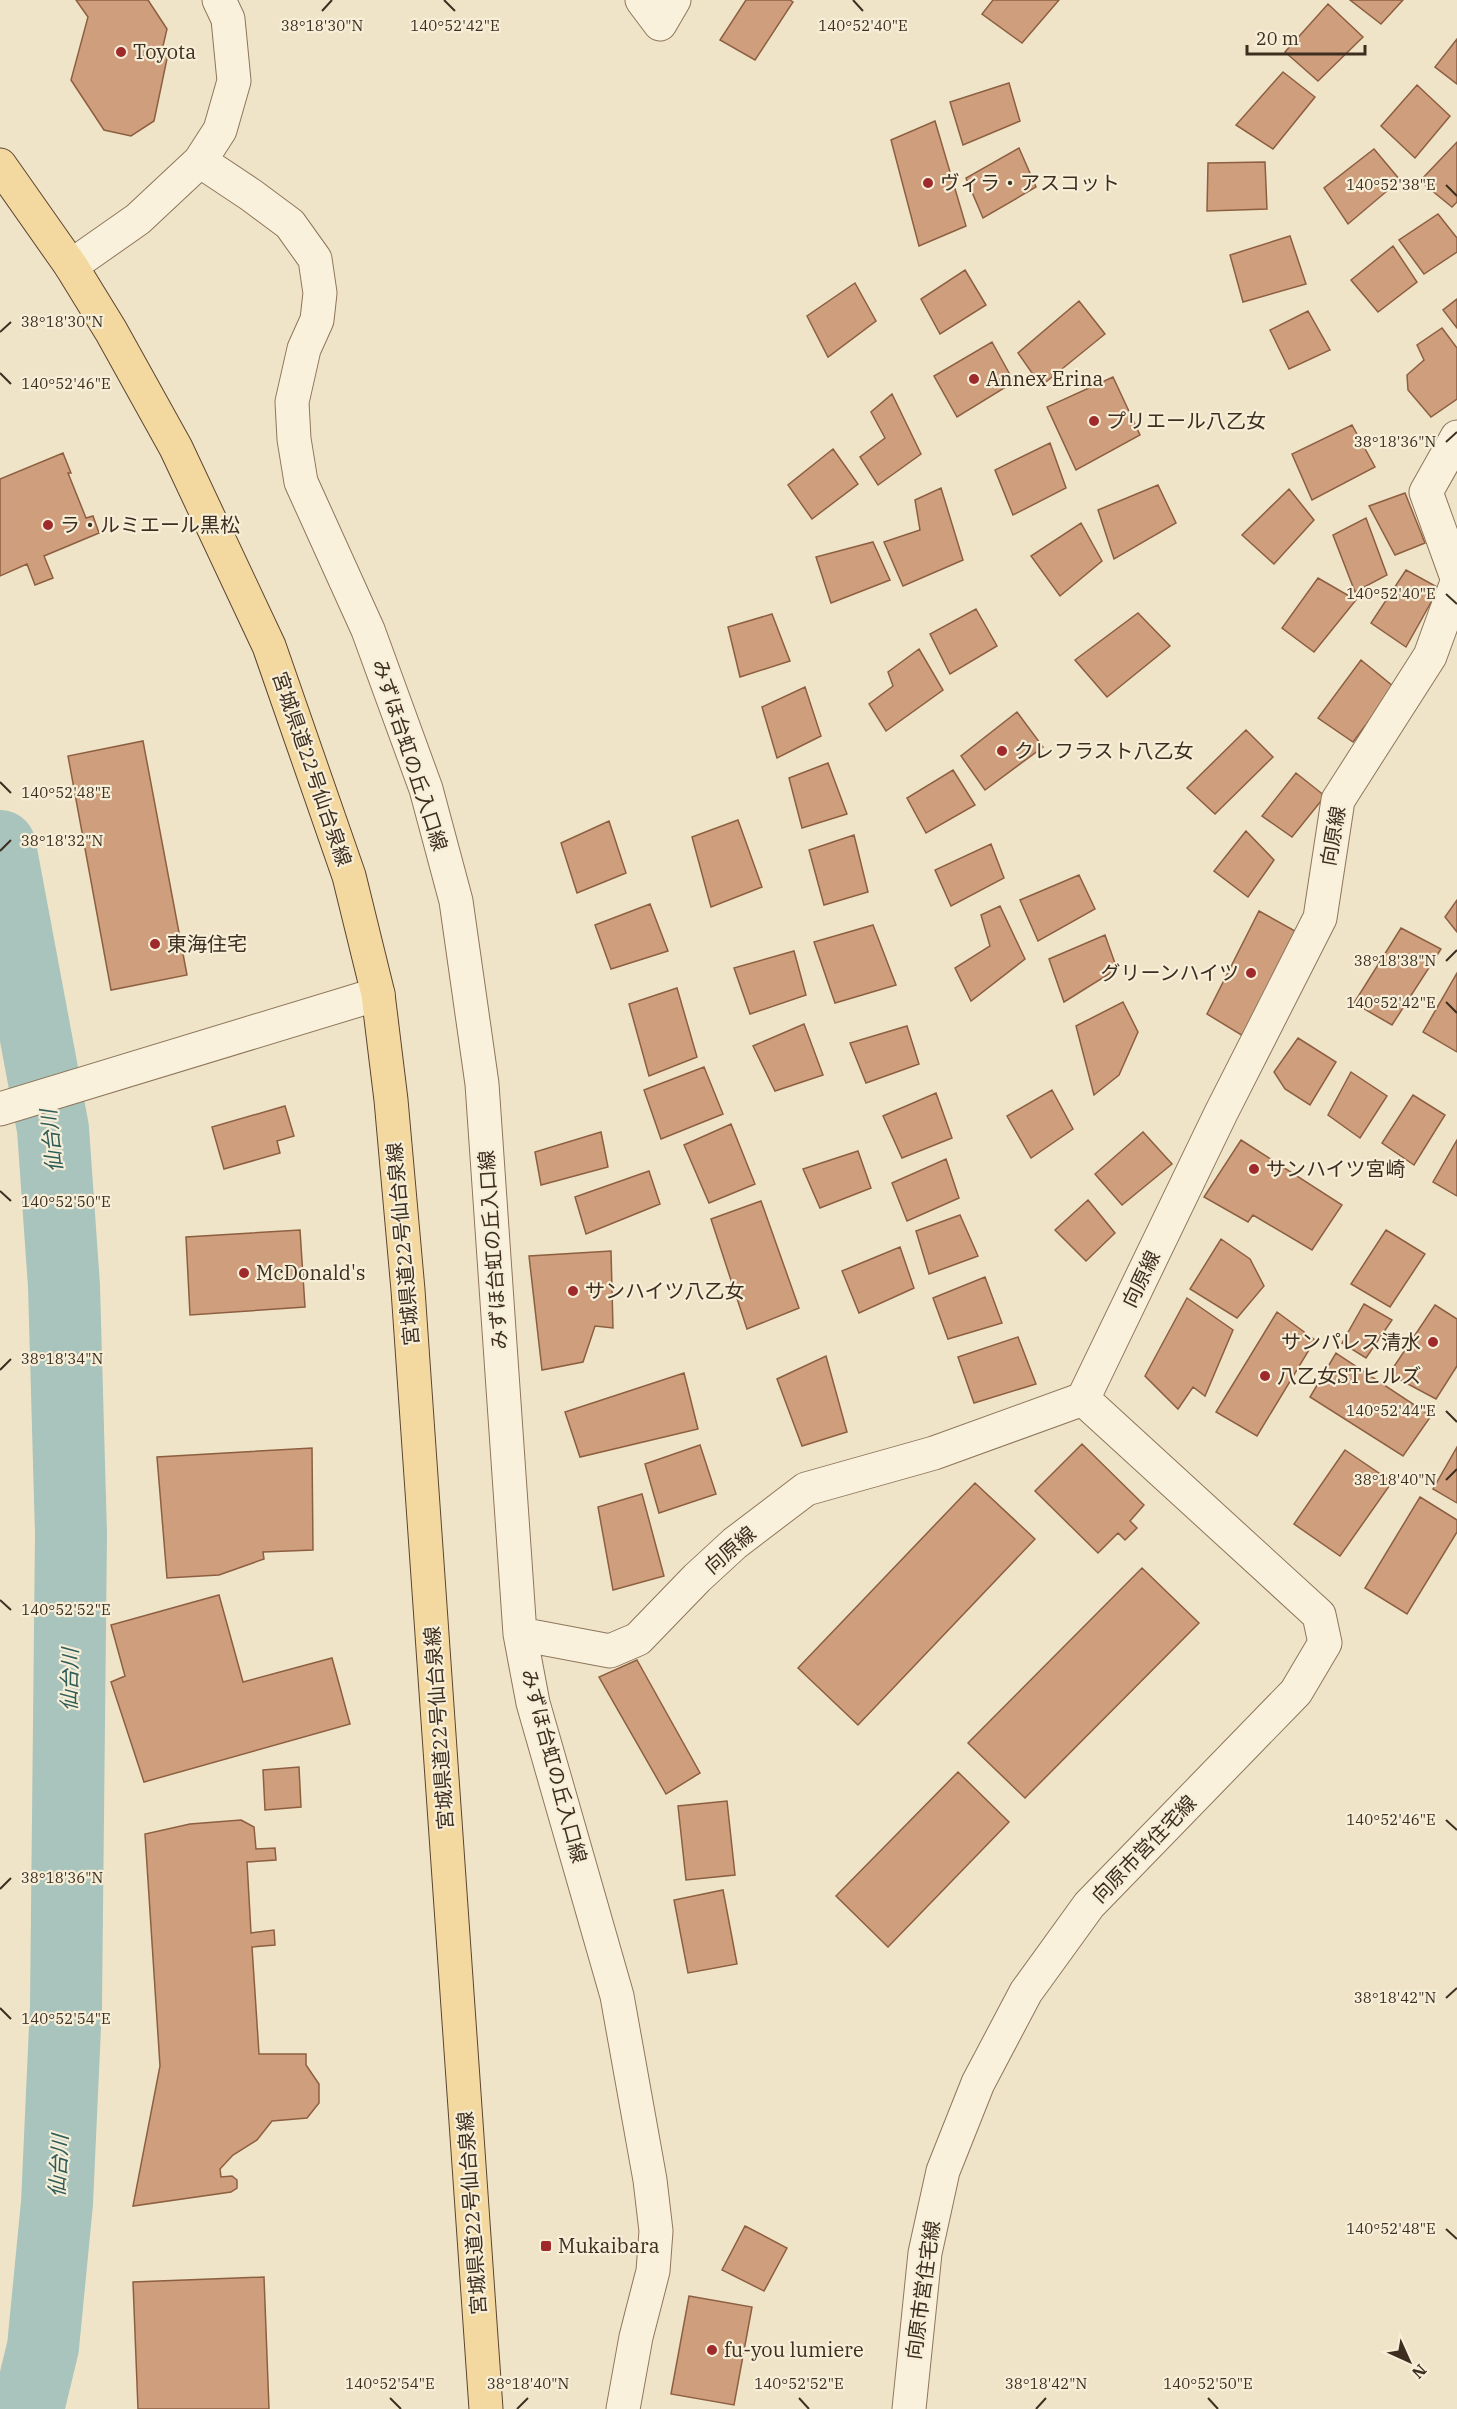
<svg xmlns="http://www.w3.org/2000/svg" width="1457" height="2409" font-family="'IBM Plex Serif','Noto Sans JP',serif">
  <rect width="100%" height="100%" fill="#f0e4c8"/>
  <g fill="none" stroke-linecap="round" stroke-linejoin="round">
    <path stroke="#a9c4bc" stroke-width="72" d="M0,846L53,1129L64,1286L71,1534L66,2005L57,2203L43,2347L28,2409"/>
  </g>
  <path fill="#cf9f7d" stroke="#8d5f41" stroke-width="1.5" d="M76,0H148L167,29L163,46L168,54L154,121L131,136L104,130L71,80L88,17Z
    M746,0H790L793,2L755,60L720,40Z
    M993,0H1059L1022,43L982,14Z
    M1350,0H1403L1381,24Z
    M1328,4L1363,37L1318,81L1285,52Z
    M1457,39V84L1435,67Z
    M1283,72L1315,97L1273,149L1236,125Z
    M1009,83L1020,121L963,145L950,102Z
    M1417,85L1450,116L1415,158L1381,126Z
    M935,121L966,226L919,246L891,140Z
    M1457,142V202L1452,207L1420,181Z
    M1019,148L1036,187L983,218L966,178Z
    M1374,149L1400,180L1348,224L1324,188Z
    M1265,162L1267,209L1207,211L1208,163Z
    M1438,214L1457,238V252L1424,274L1399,240Z
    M1290,236L1306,284L1243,302L1230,255Z
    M1393,246L1417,282L1378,312L1351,280Z
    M965,270L986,305L940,334L921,299Z
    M855,283L876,321L828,357L807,316Z
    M1457,299V328L1443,310Z
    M1079,301L1105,334L1041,386L1018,353Z
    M1308,311L1330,350L1289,369L1270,330Z
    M1442,328L1457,348V399L1431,417L1408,390L1407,375L1424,360L1417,345Z
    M992,342L1014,382L957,417L934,376Z
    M1113,377L1140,435L1076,470L1047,407Z
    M892,394L921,454L878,485L860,457L885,438L871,412Z
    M1352,425L1375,467L1312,500L1292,454Z
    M1050,443L1066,488L1013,515L995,470Z
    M833,449L858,484L812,519L788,485Z
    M63,453L71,473H68L86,518L93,516L99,533L44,556L53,578L35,585L27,564L0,576V479Z
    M1158,485L1176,523L1114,559L1098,510Z
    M941,488L963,560L903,586L884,542L920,530L915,500Z
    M1289,489L1314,520L1274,564L1242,535Z
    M1405,493L1425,543L1395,555L1369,506Z
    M1366,518L1387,575L1355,592L1333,535Z
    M1081,523L1102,561L1060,596L1031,556Z
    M873,542L890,580L831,603L816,557Z
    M1406,570L1439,588L1406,647L1371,623Z
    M1318,578L1356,600L1314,652L1282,628Z
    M976,609L997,646L950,674L930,634Z
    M1138,613L1170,646L1107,697L1075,660Z
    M772,614L790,661L740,677L728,627Z
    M919,649L943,690L886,731L869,704L893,686L888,672Z
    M1361,660L1394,687L1353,742L1318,718Z
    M805,687L821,736L777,758L762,707Z
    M1017,712L1043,747L985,790L961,756Z
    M1246,730L1273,757L1215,814L1187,788Z
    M143,741L187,975L111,990L68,756Z
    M828,763L847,814L802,828L789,778Z
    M953,770L975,805L926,833L907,798Z
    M1296,773L1325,796L1292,837L1262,816Z
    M738,820L762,887L711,907L692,837Z
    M609,821L626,873L577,893L561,843Z
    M1246,831L1274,860L1248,897L1214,871Z
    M854,835L868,892L824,905L809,850Z
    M991,844L1004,878L951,906L935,870Z
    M1079,875L1095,909L1038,941L1020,900Z
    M1457,900V932L1445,917Z
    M650,904L668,951L611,969L595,925Z
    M1000,906L1025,959L971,1001L955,968L990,946L981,915Z
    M1259,911L1295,931L1243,1036L1207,1014Z
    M873,925L896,985L835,1003L814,942Z
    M1401,928L1441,949L1392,1025L1354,1003Z
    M1105,935L1117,969L1064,1002L1049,959Z
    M794,951L806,995L750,1014L734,968Z
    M1457,973V1052L1423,1032Z
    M677,988L697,1057L649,1076L629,1004Z
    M1123,1002L1138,1032L1119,1075L1094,1095L1076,1026Z
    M804,1024L823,1075L775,1091L753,1046Z
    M907,1026L919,1064L866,1083L850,1043Z
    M1298,1038L1336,1062L1310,1105L1285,1089L1274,1072Z
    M704,1067L723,1114L661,1139L644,1090Z
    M1351,1072L1387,1096L1360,1138L1328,1115Z
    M1052,1090L1073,1129L1031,1158L1007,1116Z
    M936,1093L952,1138L902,1158L883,1116Z
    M1413,1095L1445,1115L1414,1165L1382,1143Z
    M285,1106L294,1136L277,1141L280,1153L224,1169L212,1127Z
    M731,1124L755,1184L709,1203L684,1145Z
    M601,1132L608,1167L541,1185L535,1152Z
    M1143,1132L1172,1164L1122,1205L1095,1174Z
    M1241,1140L1342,1205L1312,1250L1253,1215L1248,1222L1204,1197Z
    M1457,1140V1196L1433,1182Z
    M858,1151L871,1188L820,1208L803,1169Z
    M946,1159L959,1198L907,1221L892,1183Z
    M649,1171L660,1204L586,1234L575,1197Z
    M1088,1200L1115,1233L1086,1261L1055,1230Z
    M761,1201L799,1308L747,1329L711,1219Z
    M960,1215L978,1256L929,1274L916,1231Z
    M300,1230L305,1307L190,1315L186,1237Z
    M1386,1230L1425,1254L1390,1307L1351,1284Z
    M1221,1239L1250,1259L1264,1286L1237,1318L1190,1289Z
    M900,1247L914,1288L859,1313L842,1271Z
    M611,1251L613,1328L595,1326L583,1362L542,1370L529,1256Z
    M985,1277L1002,1323L948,1339L933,1298Z
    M1187,1298L1233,1330L1205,1396L1193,1387L1178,1409L1145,1376Z
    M1364,1304L1392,1320L1366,1358L1342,1343Z
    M1435,1305L1457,1319V1366L1436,1399L1389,1374Z
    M1277,1312L1315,1340L1257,1436L1216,1412Z
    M1018,1337L1036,1384L974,1403L958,1357Z
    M1336,1353L1431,1416L1403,1456L1310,1397Z
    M826,1356L847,1432L802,1446L777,1379Z
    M684,1373L698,1429L580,1457L565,1412Z
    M1082,1444L1144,1505L1130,1521L1137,1528L1125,1540L1118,1533L1098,1553L1035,1491Z
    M700,1445L716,1494L659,1513L645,1464Z
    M1457,1447V1503L1433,1489Z
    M312,1448L313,1550L263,1552L264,1559L219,1575L167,1578L157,1457Z
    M1345,1450L1392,1482L1340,1556L1294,1524Z
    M975,1483L1035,1539L858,1725L798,1668Z
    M642,1494L664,1576L613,1590L598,1507Z
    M1420,1497L1457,1520V1532L1407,1614L1365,1588Z
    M1142,1568L1199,1623L1025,1798L968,1743Z
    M219,1595L243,1682L332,1658L350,1724L144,1782L111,1682L125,1676L111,1625Z
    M637,1660L700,1773L666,1794L599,1677Z
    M299,1767L301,1807L265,1810L263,1770Z
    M958,1772L1009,1822L888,1947L836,1896Z
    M727,1801L735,1875L686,1880L678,1806Z
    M241,1820L254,1827L256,1849L275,1848L276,1860L247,1862L251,1933L274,1930L275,1945L252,1947L259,2054H306V2065L319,2084V2103L307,2118L272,2121L257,2140L233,2155L220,2169L221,2177L232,2176L237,2180V2188L231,2192L133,2206L160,2066L145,1834L190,1824Z
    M723,1890L737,1964L688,1973L674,1900Z
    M745,2226L787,2248L764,2291L722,2270Z
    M264,2277L269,2409H138L133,2282Z
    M689,2296L752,2307L734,2405L671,2394Z"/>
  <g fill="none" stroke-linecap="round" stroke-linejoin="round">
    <defs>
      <path id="minor" d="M642,0L660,24L674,0
        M200,161L251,195L290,224L315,259L320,293L317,320L304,349L292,402L294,439L301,482L368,630L426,789L456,901L482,1084L520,1634L533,1703L617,1996L650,2180L656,2231L653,2271L636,2337L623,2409
        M71,266L138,219L200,161L220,130L234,81L228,19L219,0
        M1457,437L1426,492L1457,578
        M0,1109L378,994
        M520,1634L610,1651L638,1639L697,1578L735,1543L806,1489L934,1453L1083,1399L1221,1113L1320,918L1338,800L1430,656L1457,582
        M909,2409L925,2253L943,2171L978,2083L1026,1992L1089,1905L1296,1692L1325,1643L1319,1615L1083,1399"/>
      <path id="major" d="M0,165L71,266L111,331L176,448L269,646L349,876L378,994L391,1100L408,1290L486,2409"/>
    </defs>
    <use href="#minor" stroke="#8d765c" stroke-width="35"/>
    <use href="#major" stroke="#5b4430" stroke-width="35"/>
    <use href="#minor" stroke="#faf1dc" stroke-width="33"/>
    <use href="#major" stroke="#f3d9a0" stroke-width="33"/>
  </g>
  <path fill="none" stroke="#3d2e20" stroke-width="2" d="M444,0L455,11M853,0L863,11M322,11L332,0M1446,185L1457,196M0,332L11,322M0,373L11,384M1446,442L1457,432M1446,594L1457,604M0,782L11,793M0,851L11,840M1446,961L1457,950M1446,1002L1457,1013M0,1191L11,1201M0,1370L11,1359M1446,1411L1457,1422M1446,1480L1457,1469M0,1600L11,1610M1446,1820L1457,1830M0,1889L11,1878M1446,1998L1457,1988M0,2008L11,2019M1446,2229L1457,2239M390,2398L401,2409M799,2398L809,2409M1208,2398L1218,2409M517,2409L528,2398M1036,2409L1046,2398"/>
  <g fill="#9e2a2b" stroke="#f7eed8" stroke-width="2">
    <circle cx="121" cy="52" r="6"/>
    <circle cx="928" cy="183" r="6"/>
    <circle cx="974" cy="379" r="6"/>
    <circle cx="1094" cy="421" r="6"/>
    <circle cx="48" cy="525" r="6"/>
    <circle cx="1002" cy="751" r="6"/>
    <circle cx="155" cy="944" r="6"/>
    <circle cx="1251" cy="973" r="6"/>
    <circle cx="1254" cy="1169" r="6"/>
    <circle cx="244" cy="1273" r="6"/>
    <circle cx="573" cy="1291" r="6"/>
    <circle cx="1433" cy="1342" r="6"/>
    <circle cx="1265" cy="1376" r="6"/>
    <rect x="540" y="2240" width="12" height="12" rx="3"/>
    <circle cx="712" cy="2350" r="6"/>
  </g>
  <g text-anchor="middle" stroke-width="4.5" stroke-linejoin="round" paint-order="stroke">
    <g font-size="20" fill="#3d2e20" stroke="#f7eed8" text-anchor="start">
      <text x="133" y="59">Toyota</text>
      <text x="940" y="190">ヴィラ・アスコット</text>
      <text x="986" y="386">Annex Erina</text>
      <text x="1106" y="428">プリエール八乙女</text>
      <text x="60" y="532">ラ・ルミエール黒松</text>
      <text x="1014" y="758">クレフラスト八乙女</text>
      <text x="167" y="951">東海住宅</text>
      <text x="1239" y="980" text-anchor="end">グリーンハイツ</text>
      <text x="1266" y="1176">サンハイツ宮崎</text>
      <text x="256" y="1280">McDonald's</text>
      <text x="585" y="1298">サンハイツ八乙女</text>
      <text x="1421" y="1349" text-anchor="end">サンパレス清水</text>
      <text x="1277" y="1383">八乙女STヒルズ</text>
      <text x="558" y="2253">Mukaibara</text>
      <text x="724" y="2357">fu-you lumiere</text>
    </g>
    <g font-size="20" fill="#3d2e20" stroke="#f7eed8">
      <text transform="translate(410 755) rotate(72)" y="7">みずほ台虹の丘入口線</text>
      <text transform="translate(312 769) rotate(71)" y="7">宮城県道22号仙台泉線</text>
      <text transform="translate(1333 836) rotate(-80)" y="7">向原線</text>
      <text transform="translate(403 1244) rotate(-95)" y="7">宮城県道22号仙台泉線</text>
      <text transform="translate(493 1250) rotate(-94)" y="7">みずほ台虹の丘入口線</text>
      <text transform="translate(1141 1279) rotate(-64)" y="7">向原線</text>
      <text transform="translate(730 1550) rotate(-41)" y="7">向原線</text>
      <text transform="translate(439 1728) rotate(-94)" y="7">宮城県道22号仙台泉線</text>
      <text transform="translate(554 1766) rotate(75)" y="7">みずほ台虹の丘入口線</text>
      <text transform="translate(1144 1849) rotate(-46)" y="7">向原市営住宅線</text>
      <text transform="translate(472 2213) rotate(-94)" y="7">宮城県道22号仙台泉線</text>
      <text transform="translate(923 2290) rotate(-82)" y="7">向原市営住宅線</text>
    </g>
    <g font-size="21" font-style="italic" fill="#2f5d5a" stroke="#f7eed8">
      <text transform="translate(52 1141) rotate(-96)" y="7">仙台川</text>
      <text transform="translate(70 1680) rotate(-89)" y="7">仙台川</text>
      <text transform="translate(59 2166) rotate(-87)" y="7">仙台川</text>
    </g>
  </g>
  <g font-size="15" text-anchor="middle" fill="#3d2e20" stroke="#f7eed8" stroke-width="4.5" stroke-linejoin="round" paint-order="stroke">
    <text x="322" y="31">38°18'30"N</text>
    <text x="455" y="31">140°52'42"E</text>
    <text x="863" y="31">140°52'40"E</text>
    <text x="1391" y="190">140°52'38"E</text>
    <text x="62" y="327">38°18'30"N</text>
    <text x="66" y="389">140°52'46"E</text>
    <text x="1395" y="447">38°18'36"N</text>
    <text x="1391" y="599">140°52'40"E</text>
    <text x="66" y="798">140°52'48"E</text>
    <text x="62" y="846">38°18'32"N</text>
    <text x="1395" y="966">38°18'38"N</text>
    <text x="1391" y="1008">140°52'42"E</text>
    <text x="66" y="1207">140°52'50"E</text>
    <text x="62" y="1364">38°18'34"N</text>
    <text x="1391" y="1416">140°52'44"E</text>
    <text x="1395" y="1485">38°18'40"N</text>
    <text x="66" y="1615">140°52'52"E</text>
    <text x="1391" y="1825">140°52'46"E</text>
    <text x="62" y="1883">38°18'36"N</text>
    <text x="1395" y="2003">38°18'42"N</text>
    <text x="66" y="2024">140°52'54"E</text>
    <text x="1391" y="2234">140°52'48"E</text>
    <text x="390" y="2389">140°52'54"E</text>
    <text x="528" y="2389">38°18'40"N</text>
    <text x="799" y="2389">140°52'52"E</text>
    <text x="1046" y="2389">38°18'42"N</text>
    <text x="1208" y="2389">140°52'50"E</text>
  </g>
  <g transform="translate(1409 2361) rotate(135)" stroke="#f7eed8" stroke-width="4.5" paint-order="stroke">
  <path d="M0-4.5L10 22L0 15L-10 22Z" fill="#3d2e20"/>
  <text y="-9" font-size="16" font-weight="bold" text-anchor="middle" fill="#3d2e20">N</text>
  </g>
  <path d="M1247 45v9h118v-9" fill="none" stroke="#3d2e20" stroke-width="3"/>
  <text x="1256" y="45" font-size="18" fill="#3d2e20" stroke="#f7eed8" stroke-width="4.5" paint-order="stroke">20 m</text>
</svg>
